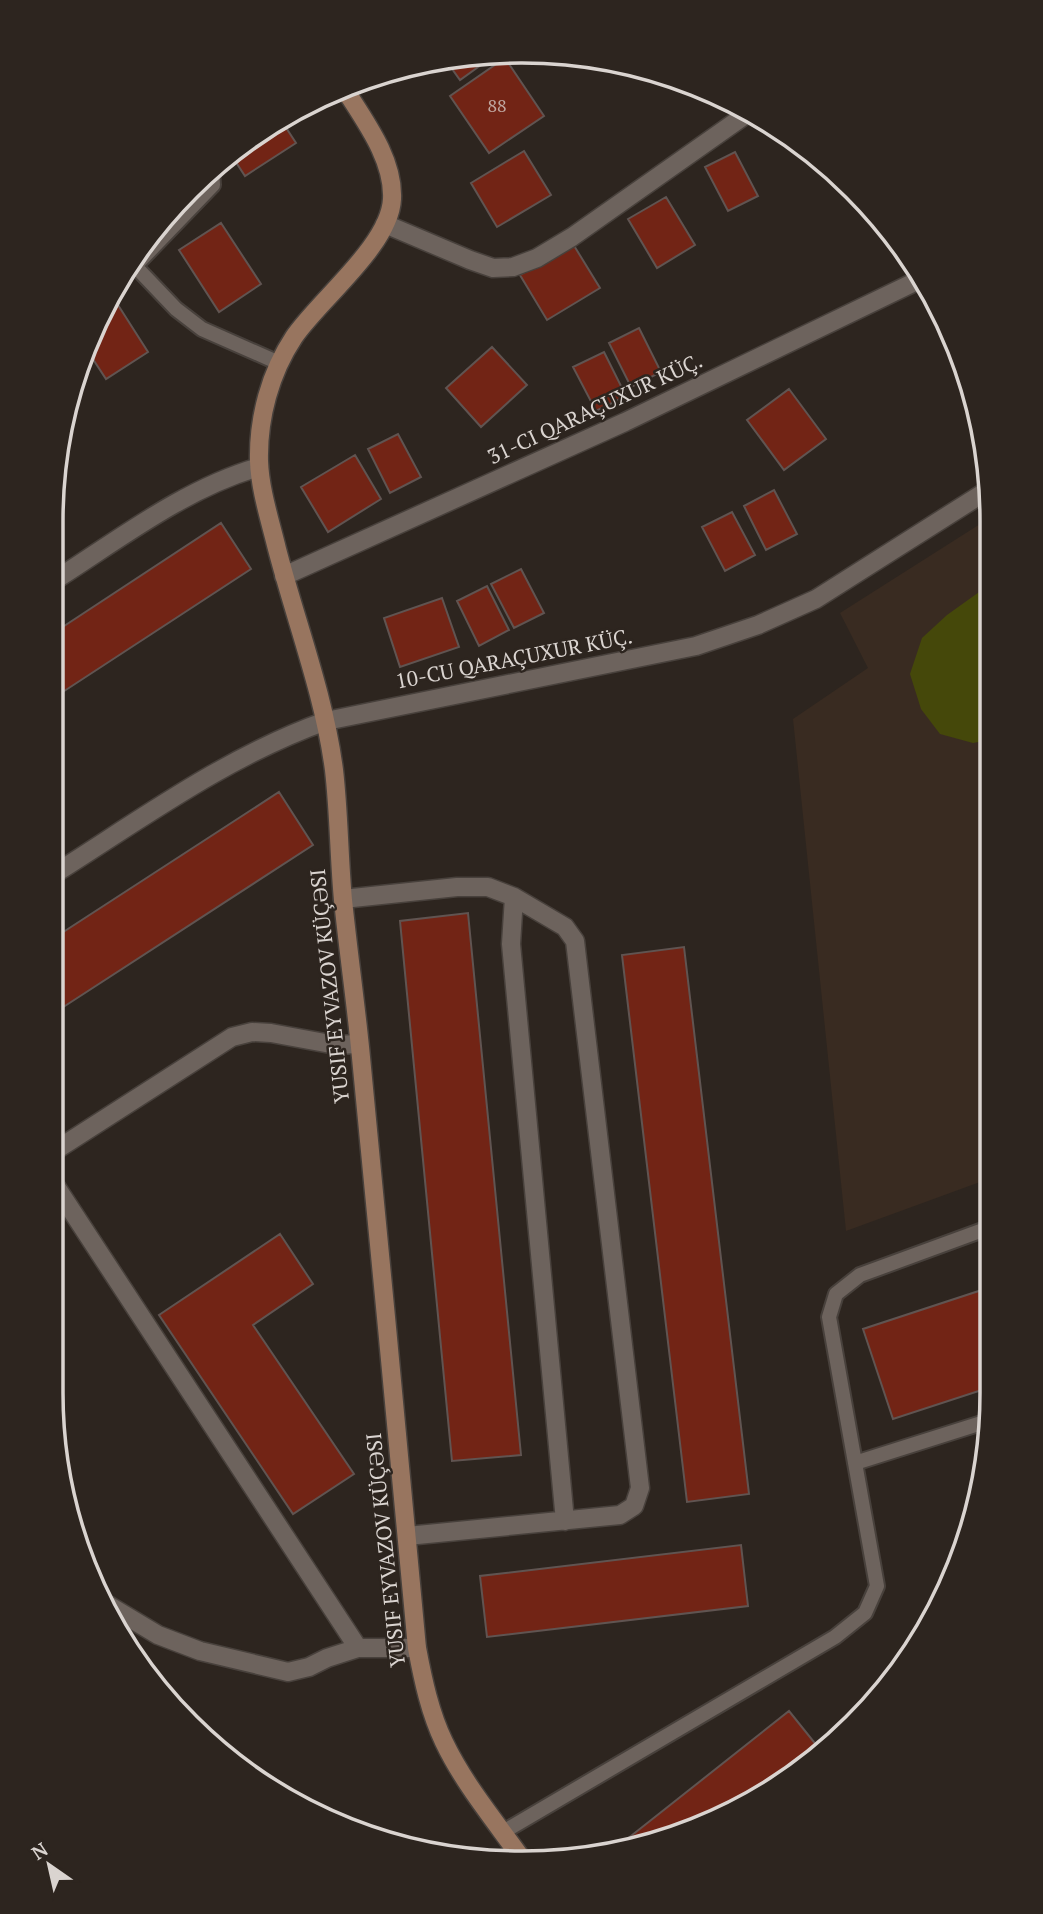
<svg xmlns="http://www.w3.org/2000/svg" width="1043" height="1914" font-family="'PT Serif',serif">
  <rect width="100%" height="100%" fill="#2d251f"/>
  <path fill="#392b21" d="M988,519L991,1178L846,1231L793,719L868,668L840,613Z"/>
  <path fill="#45480a" d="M989,585V740L973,743L940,734L921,709L910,674L922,638L947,615Z"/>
  <path fill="#722415" stroke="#605451" stroke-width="2" d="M490,52H499L460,80L445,59Z
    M505,58L544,116L489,153L450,96Z
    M281,120L296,143L245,176L230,153Z
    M524,151L551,195L497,227L471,183Z
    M735,152L758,196L728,211L705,167Z
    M666,197L695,245L657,268L628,219Z
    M221,223L261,284L219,312L179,250Z
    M573,244L600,288L547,320L520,275Z
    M111,294L148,352L106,379L87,350Z
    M639,328L661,372L631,387L609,343Z
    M492,347L527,385L481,427L446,388Z
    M604,352L626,396L596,411L573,367Z
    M789,389L826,439L784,470L747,420Z
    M398,434L421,477L390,493L368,449Z
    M355,455L381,499L328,532L301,487Z
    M774,490L797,534L766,550L744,506Z
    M732,512L755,555L725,571L702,527Z
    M221,523L251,569L52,699V634Z
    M521,569L544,613L514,628L491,584Z
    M487,586L509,630L479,646L457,601Z
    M442,598L459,647L400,667L384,618Z
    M279,792L313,845L51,1015V940Z
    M468,913L521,1455L452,1461L400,921Z
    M684,947L749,1494L687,1502L622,955Z
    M280,1234L313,1284L253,1325L354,1474L293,1514L159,1315Z
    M991,1287V1387L893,1419L863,1329Z
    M741,1545L748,1606L487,1637L480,1576Z
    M789,1711L822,1752L702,1827L617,1847Z"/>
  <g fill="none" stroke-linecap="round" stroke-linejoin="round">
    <defs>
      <path id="lane" d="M212,170L213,185L135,266L176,309L202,329L279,363
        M855,1463L991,1420
        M503,1832L835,1637L865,1613L877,1586L829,1317L836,1294L860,1275L991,1227"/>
      <path id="street" d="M385,224L470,260L493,268L513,267L537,258L572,237L751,111
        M284,576L625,422L923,278
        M52,582C117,541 183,489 259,467
        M51,876C140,820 227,756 326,721L696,646L758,625L816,599L988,490
        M514,897L511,944L565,1521
        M343,899L457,887H488L514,897L565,927L575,941L640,1488L634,1506L620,1515L407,1536
        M51,1156L56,1150L232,1037L252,1032L271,1033L336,1045L359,1044
        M51,1179L358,1648
        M108,1605L158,1635L200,1651L288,1672L309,1667L327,1658L358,1648H417"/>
      <path id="secondary" d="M344,88C364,120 394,159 392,199C390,245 319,300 294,337C270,373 258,418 259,461C260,490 270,520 277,549C296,622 324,694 334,770C339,813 339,857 343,900C348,949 355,998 360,1047C380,1247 398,1448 417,1648C423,1680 430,1713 444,1742C464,1784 495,1821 522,1859"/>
    </defs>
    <use href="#lane" stroke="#48413c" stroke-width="18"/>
    <use href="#street" stroke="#48413c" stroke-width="21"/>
    <use href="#secondary" stroke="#48413c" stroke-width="21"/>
    <use href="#lane" stroke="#6d635d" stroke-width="14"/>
    <use href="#street" stroke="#6d635d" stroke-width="18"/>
    <use href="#secondary" stroke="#98755f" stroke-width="18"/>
  </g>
  <g text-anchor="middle" stroke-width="5" stroke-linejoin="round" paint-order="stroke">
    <g font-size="18" fill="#c0a8a1">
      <text x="497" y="112">88</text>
    </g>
    <g font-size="21" fill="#dad4d0" stroke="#2d251f">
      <text transform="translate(595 409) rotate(-25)" y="7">31-CI QARAÇUXUR KÜÇ.</text>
      <text transform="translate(514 659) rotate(-11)" y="7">10-CU QARAÇUXUR KÜÇ.</text>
      <text transform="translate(330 986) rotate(-96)" y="7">YUSIF EYVAZOV KÜÇƏSI</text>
      <text transform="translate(386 1550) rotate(-96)" y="7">YUSIF EYVAZOV KÜÇƏSI</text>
    </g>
  </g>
  <path d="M0 0H1043V1914H0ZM521 63H522A458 458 0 0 1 980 521V1393A458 458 0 0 1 522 1851H521A458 458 0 0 1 63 1393V521A458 458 0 0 1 521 63Z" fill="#2d251f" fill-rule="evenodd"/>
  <path fill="none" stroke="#dad4d0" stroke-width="3.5" d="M521 63H522A458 458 0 0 1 980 521V1393A458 458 0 0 1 522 1851H521A458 458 0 0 1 63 1393V521A458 458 0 0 1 521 63Z"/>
  <g transform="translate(49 1865) rotate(326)" stroke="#2d251f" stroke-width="5" paint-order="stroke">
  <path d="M0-5L12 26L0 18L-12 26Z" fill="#dad4d0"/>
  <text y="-10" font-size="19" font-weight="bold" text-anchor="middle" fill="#dad4d0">N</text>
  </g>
</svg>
